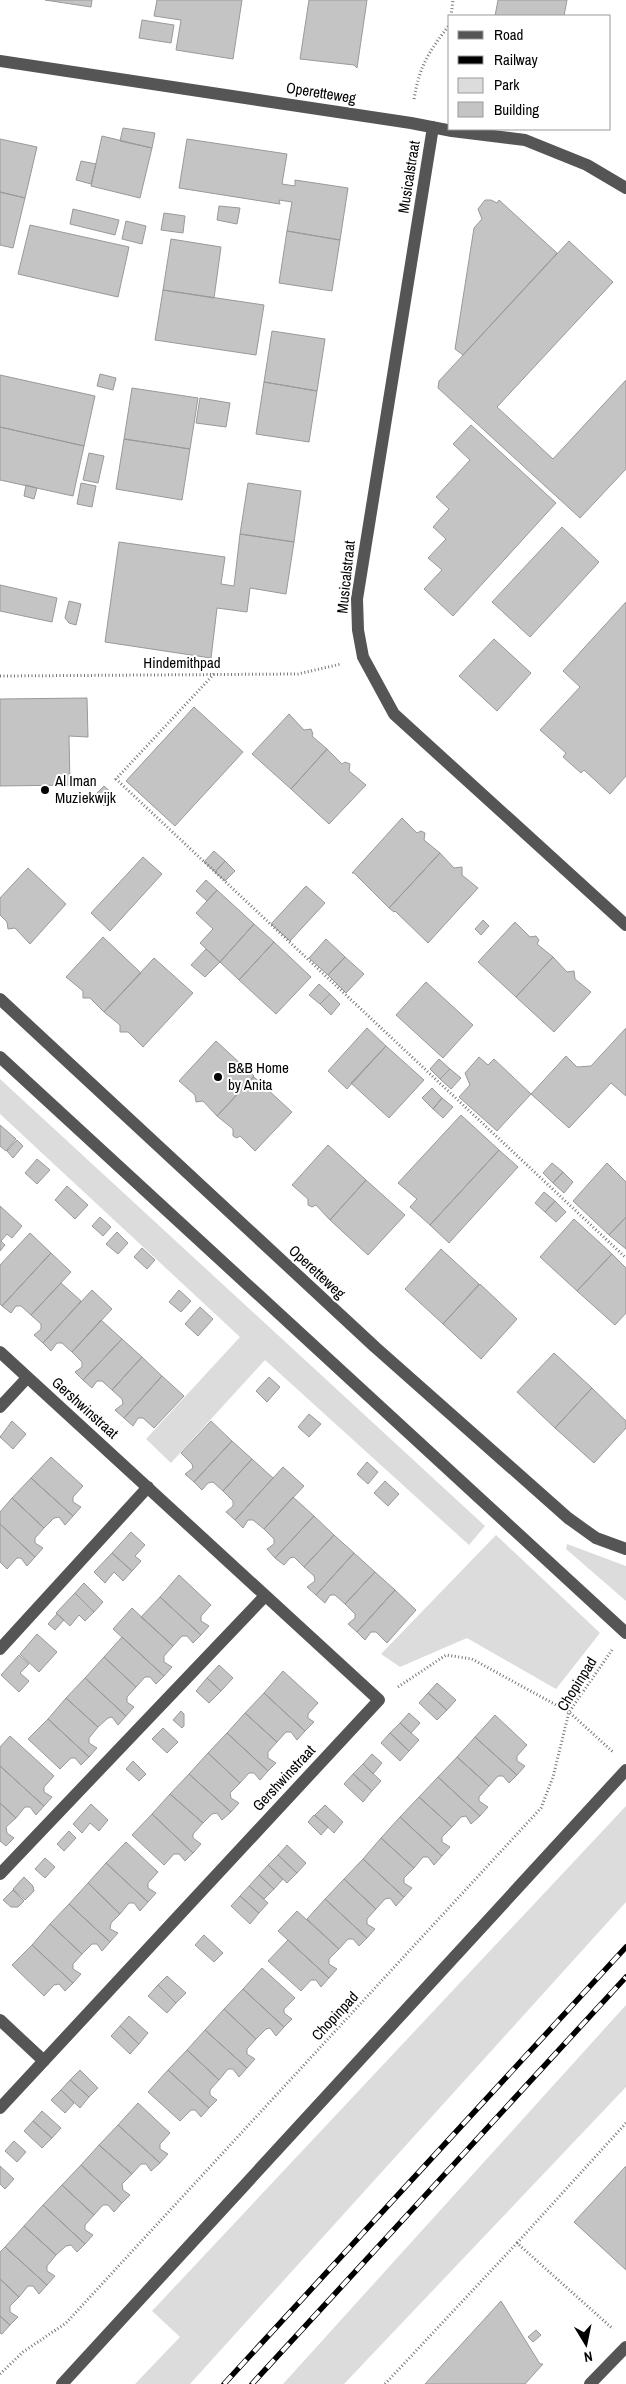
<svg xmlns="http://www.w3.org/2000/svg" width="626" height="2384" font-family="'Archivo Narrow',sans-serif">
  <rect width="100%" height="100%" fill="#fff"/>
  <path fill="#dcdcdc" d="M0,1079L485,1526L469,1545L265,1360L171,1463L146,1439L240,1337L0,1114Z
    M496,1535L600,1633L556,1689L467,1638L400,1667L381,1654Z
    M567,1544L626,1566V1601L566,1549Z
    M626,1806V1902L190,2384H135L180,2337L152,2311Z
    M626,2005V2087L344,2384H283Z"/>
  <path fill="#c4c4c4" stroke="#999" d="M45,0H92L91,7Z
    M157,0H242L233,59L176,50L181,20L154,16Z
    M309,0H367L357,68L354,65L300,59Z
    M498,0H567L564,16H495Z
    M142,20L174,25L171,43L139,38Z
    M123,128L155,133L152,148L120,141Z
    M102,136L152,148L140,198L91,186Z
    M0,139L37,147L25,198L0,192Z
    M187,139L287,154L282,184L295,186V180L348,188L340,240L287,231L292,202L279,200L280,204L179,188Z
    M81,161L96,164L91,184L76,180Z
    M0,192L25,198L13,248L0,245Z
    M485,200H491L497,203L499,200L557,253L463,355L455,349L474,228L482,219L478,209Z
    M219,206L240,208L237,224L217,220Z
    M73,209L119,220L115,235L70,224Z
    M164,213L185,216L183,233L161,230Z
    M126,221L146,226L142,244L122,239Z
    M30,225L129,247L118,297L18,274Z
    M287,231L340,240L332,291L279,283Z
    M171,239L221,247L214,298L163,290Z
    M569,241L613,282L497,407L553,459L626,380V469L580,518L438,388L439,381Z
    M163,290L264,305L256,355L155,340Z
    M272,331L325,339L317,391L264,382Z
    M100,374L116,378L113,390L97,386Z
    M0,375L95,396L84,446L0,427Z
    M264,382L317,391L309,442L256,434Z
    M132,388L198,398L190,449L124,439Z
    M200,398L230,403L226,427L196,423Z
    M471,425L556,503L453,616L424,589L442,570L428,558L446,539L433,527L449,509L436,497L470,460L453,444Z
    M0,427L84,446L73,496L0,480Z
    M124,439L190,449L182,500L116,489Z
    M89,453L104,456L98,483L83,480Z
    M81,483L96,486L92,507L77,504Z
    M248,483L301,491L294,542L240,534Z
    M26,485L37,488L34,499L24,496Z
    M562,527L599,562L530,637L492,602Z
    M240,534L294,542L286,594L250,588L247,612L217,608L211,658L105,642L119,542L225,557L221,584L234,586Z
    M0,585L57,598L52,622L0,611Z
    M69,601L81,604L76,625L69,623L65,618Z
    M626,602V776L610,794L584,770L581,773L563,757L566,753L540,730L580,687L563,671Z
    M494,639L531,673L497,711L459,676Z
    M87,698L88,737L69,736L70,785L0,786V699Z
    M194,707L243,752L175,826L126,781Z
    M289,714L304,730L311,729L313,734L312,736L327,749L291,789L252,754Z
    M327,749L342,764L345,762L350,764L349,771L366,785L329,824L291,789Z
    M104,786L114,795L104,806L94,796Z
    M402,818L417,833L421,831L425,833L424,840L440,853L389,908L354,873H352Z
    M214,851L225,861L215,872L204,862Z
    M440,853L454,868L462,867V875L478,888L428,943L395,911L394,912L389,908Z
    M143,857L162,874L110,931L91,913Z
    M225,861L235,871L225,881L215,872Z
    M28,868L66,904L30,944L15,928L8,929L7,922L0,915V898Z
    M206,880L217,890L207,901L196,891Z
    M306,886L325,903L290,941L271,924Z
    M217,890L254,924L220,962L200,943L213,929L196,913Z
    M483,920L489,926L481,935L475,929Z
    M515,922L530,937L536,936L539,940L537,944L553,957L516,997L478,962Z
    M254,924L274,942L239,980L220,962Z
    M103,937L141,973L104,1012L90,998H83V991L66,977Z
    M326,939L345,957L328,975L309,958Z
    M274,942L311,977L276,1014L239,980Z
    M206,949L220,962L205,977L191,965Z
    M345,957L364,974L346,993L328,975Z
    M553,957L567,972L574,971L575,979L591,992L554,1032L516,997Z
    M154,958L193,993L143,1047L128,1032H120V1025L104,1012Z
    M426,982L473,1025L443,1058L396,1015Z
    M319,984L330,994L320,1004L309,995Z
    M330,994L340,1004L331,1015L320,1004Z
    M367,1028L386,1046L347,1089L328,1071Z
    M626,1028V1096L611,1083L569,1128L531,1094L566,1056L577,1067L591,1066Z
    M216,1041L254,1076L217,1116L203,1101L196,1102L195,1095L179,1081Z
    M386,1046L424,1080L389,1118L351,1083Z
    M479,1057L488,1065L494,1059L531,1094L497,1131L459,1097L470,1085L465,1073Z
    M439,1059L450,1069L440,1079L430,1069Z
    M450,1069L461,1078L451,1089L440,1079Z
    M254,1077L292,1112L255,1151L240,1136L237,1138L233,1136V1129L217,1116Z
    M432,1088L442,1098L433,1109L422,1098Z
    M442,1098L453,1107L443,1118L433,1109Z
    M461,1115L499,1150L430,1225L410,1207L417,1199L398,1183Z
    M0,1125L16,1139L6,1151L0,1146Z
    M17,1140L23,1146L13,1158L7,1151Z
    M328,1145L366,1180L330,1220L316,1205L312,1207L308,1205V1199L292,1185Z
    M499,1150L518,1167L449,1243L430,1225Z
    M37,1159L50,1170L37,1184L25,1173Z
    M552,1163L563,1172L553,1183L543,1173Z
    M607,1163L626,1182V1217L609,1235L573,1201Z
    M563,1172L573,1182L564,1193L553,1183Z
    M366,1180L405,1215L368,1255L330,1220Z
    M67,1186L88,1205L75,1219L55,1200Z
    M544,1192L555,1201L545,1212L535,1203Z
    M555,1201L566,1212L556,1222L545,1212Z
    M0,1206L22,1226L12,1238L7,1234L1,1241L5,1245L0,1251Z
    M100,1217L111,1227L103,1236L92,1226Z
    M626,1217V1249L609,1235Z
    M574,1219L612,1254L577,1291L540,1257Z
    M117,1232L128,1243L118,1254L106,1244Z
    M30,1233L51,1253L2,1306L0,1304V1265Z
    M142,1248L155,1260L147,1269L134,1257Z
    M441,1249L479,1284L443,1324L405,1289Z
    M51,1253L71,1272L31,1315L21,1306H16L11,1313L2,1306Z
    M612,1254L626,1268V1313L615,1325L577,1291Z
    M61,1283L81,1301L43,1343L34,1335L41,1329V1324L31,1315Z
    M480,1284L517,1319L481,1359L443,1324Z
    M92,1290L112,1309L72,1352L62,1343H57L51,1351L43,1343Z
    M179,1290L191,1301L181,1312L169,1302Z
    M200,1307L213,1319L198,1336L185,1324Z
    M101,1320L122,1339L83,1380L75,1372L82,1367V1362L72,1352Z
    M122,1339L142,1357L112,1390L102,1381H97L92,1388L83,1380Z
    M554,1353L592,1388L555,1428L517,1392Z
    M142,1357L162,1376L124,1418L115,1410L123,1404L122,1399L112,1390Z
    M162,1376L184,1396L154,1428L143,1418H138L133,1426L124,1418Z
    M269,1377L280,1387L267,1402L256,1391Z
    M592,1388L626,1421V1428L594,1463L555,1428Z
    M309,1414L321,1424L309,1437L298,1427Z
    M12,1421L26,1434L13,1449L0,1437Z
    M211,1421L232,1441L194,1482L185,1474L193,1468L192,1464L181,1453Z
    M232,1441L252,1459L223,1491L213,1482L208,1483L202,1490L194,1482Z
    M51,1457L83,1486L73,1497V1502L81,1507L73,1516L31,1478Z
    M252,1459L273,1478L235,1520L226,1512L233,1506V1501L223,1491Z
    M367,1462L378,1472L368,1484L357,1474Z
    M283,1467L304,1486L264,1529L253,1520H248L243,1528L235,1520Z
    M31,1478L73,1516L65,1525L59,1517L54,1518L44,1528L12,1498Z
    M385,1481L399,1494L388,1506L374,1493Z
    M293,1497L314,1516L275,1558L267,1549L274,1544V1539L264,1529Z
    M12,1498L44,1528L35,1538V1543L43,1548L35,1557L0,1524V1512Z
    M314,1516L334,1535L304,1567L294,1557L290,1558L284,1565L275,1558Z
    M0,1524L35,1557L27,1566L21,1558H17L7,1569L0,1562Z
    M131,1532L145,1545L135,1556L141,1561L132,1571L112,1553Z
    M334,1535L354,1553L316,1595L307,1587L315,1581L314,1576L304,1567Z
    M112,1553L132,1571L123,1581L114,1572L105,1583L94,1572Z
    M354,1553L375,1572L345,1604L335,1595H330L325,1603L316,1595Z
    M375,1572L395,1590L357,1632L348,1624L355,1618V1614L345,1604Z
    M179,1575L211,1605L201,1616V1621L209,1626L201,1635L160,1597Z
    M84,1583L103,1602L94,1612L75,1593Z
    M395,1590L416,1610L387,1643L376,1632H371L365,1640L357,1632Z
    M75,1593L94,1612L85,1621L79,1615L70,1626L56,1613Z
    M160,1597L201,1635L193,1643L187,1636H182L173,1646L141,1617Z
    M132,1608L173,1646L164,1656V1662L172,1667L164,1676L113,1629Z
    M57,1614L64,1620L55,1630L48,1624Z
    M37,1634L57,1652L39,1672L20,1654Z
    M122,1637L164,1676L156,1684L150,1677H145L136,1687L104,1657Z
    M19,1655L29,1664L20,1673L29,1681L19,1692L1,1675Z
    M104,1657L136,1687L127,1697V1702L134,1707L126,1716L85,1678Z
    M219,1665L233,1678L221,1691L207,1678Z
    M283,1671L318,1703L308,1714V1718L314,1722L305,1731L264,1693Z
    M85,1678L126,1716L118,1725L112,1717L108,1718L98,1727L66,1698Z
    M207,1678L221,1691L209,1703L196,1691Z
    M437,1683L456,1700L447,1710L428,1693Z
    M264,1693L305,1731L297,1740L291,1732H286L277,1742L245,1713Z
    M428,1693L447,1710L437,1720L419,1703Z
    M66,1698L98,1727L89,1738V1743L97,1748L89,1757L48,1719Z
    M181,1711L184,1714V1726L182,1728L173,1720Z
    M245,1713L277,1742L268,1752V1758L276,1763L268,1771L227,1733Z
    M409,1713L420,1723L411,1733L400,1723Z
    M495,1715L527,1745L517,1756V1761L525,1766L517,1775L475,1737Z
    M48,1719L89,1757L81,1765L75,1758H71L60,1769L28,1739Z
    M400,1723L419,1740L409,1751L390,1733Z
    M163,1728L178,1742L167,1753L152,1739Z
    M227,1733L268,1771L260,1780L254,1773H249L240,1783L208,1753Z
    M390,1733L409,1751L400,1761L381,1743Z
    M10,1736L54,1776L44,1787V1792L52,1797L44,1806L0,1766V1747Z
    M475,1737L517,1775L509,1783L503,1776H498L489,1786L457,1757Z
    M208,1753L240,1783L230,1793L231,1798L239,1803L231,1812L189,1774Z
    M372,1754L382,1763L373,1774L363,1764Z
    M457,1757L489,1786L479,1797V1801L488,1807L480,1816L438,1777Z
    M133,1761L146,1774L139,1781L126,1769Z
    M363,1764L381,1781L372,1791L353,1774Z
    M0,1766L44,1806L36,1815L30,1807H25L16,1818L0,1803Z
    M189,1774L231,1812L222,1820L217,1813L212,1814L203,1823L170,1794Z
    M353,1774L372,1791L363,1802L344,1784Z
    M438,1777L480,1816L471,1824L466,1816L461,1817L452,1827L419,1797Z
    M170,1794L203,1823L193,1834V1838L201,1844L193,1853L152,1814Z
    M419,1797L452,1827L442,1837V1842L450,1847L442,1856L400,1817Z
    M0,1803L16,1818L6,1827L7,1833L14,1838L6,1846L0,1841Z
    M91,1804L108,1820L99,1831L90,1823L82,1833L73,1824Z
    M325,1805L343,1822L334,1833L315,1815Z
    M152,1814L193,1853L185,1861L179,1854H174L164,1865L132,1835Z
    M314,1815L328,1827L321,1835L308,1822Z
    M400,1817L442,1856L434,1865L428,1857H423L414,1868L381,1838Z
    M69,1831L76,1838L64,1851L57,1844Z
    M381,1838L414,1868L404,1878V1883L412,1888L404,1897L363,1859Z
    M126,1842L158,1872L148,1883V1888L156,1893L148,1902L106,1863Z
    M287,1845L306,1863L297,1873L278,1855Z
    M278,1855L297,1873L287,1883L268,1865Z
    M45,1858L55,1867L45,1878L35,1869Z
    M363,1859L404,1897L396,1906L390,1898L385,1899L376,1909L344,1879Z
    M106,1863L148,1902L140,1911L134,1903H129L120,1914L88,1883Z
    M268,1865L283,1879L274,1889L259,1875Z
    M259,1875L274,1889L264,1899L249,1886Z
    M24,1877L33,1886L34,1891L25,1900L13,1889Z
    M344,1879L376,1909L367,1919V1924L375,1929L367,1938L325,1899Z
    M88,1883L120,1914L111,1923L110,1929L118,1933L110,1942L69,1904Z
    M249,1886L268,1903L259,1913L240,1896Z
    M13,1890L24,1901L18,1907H11L3,1900Z
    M240,1896L259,1913L250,1924L231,1906Z
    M325,1899L367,1938L359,1946L353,1939H348L339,1949L307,1919Z
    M69,1904L110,1942L102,1951L97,1944H92L82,1954L50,1924Z
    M297,1911L339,1949L329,1959V1964L337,1969L329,1978L278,1931Z
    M50,1924L82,1954L73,1964V1969L81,1974L73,1983L32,1945Z
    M204,1935L223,1953L214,1962L195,1945Z
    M288,1940L329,1978L321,1987L316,1980H311L301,1991L268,1961Z
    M32,1945L73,1983L65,1991L59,1984L54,1985L44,1996L12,1965Z
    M262,1968L295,1998L284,2009V2013L292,2019L284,2027L243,1989Z
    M167,1976L186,1993L176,2003L158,1985Z
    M158,1985L176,2003L167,2013L148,1996Z
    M243,1989L284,2027L276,2036L270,2028L266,2029L256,2039L224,2009Z
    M224,2009L256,2039L247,2049V2054L255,2059L247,2068L205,2030Z
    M129,2016L148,2033L139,2044L120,2026Z
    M120,2026L139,2044L130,2054L111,2036Z
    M205,2030L247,2068L239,2077L233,2069H228L219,2080L187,2050Z
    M187,2050L219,2080L210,2090V2095L217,2100L209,2108L168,2070Z
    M80,2070L98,2088L89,2097L70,2080Z
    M168,2070L209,2108L201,2117L195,2110H191L180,2121L148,2092Z
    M70,2080L89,2097L80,2108L61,2090Z
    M61,2090L74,2103L65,2113L51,2100Z
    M138,2103L170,2133L160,2144V2149L168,2154L160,2163L118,2125Z
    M42,2111L61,2128L52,2138L33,2121Z
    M33,2121L52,2138L42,2148L24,2131Z
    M118,2125L160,2163L151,2171L146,2164H141L132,2174L99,2145Z
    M14,2141L26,2152L17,2162L5,2151Z
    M99,2145L132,2174L122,2184L123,2190L130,2195L122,2203L81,2165Z
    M81,2165L122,2203L114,2212L108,2205H103L94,2215L62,2185Z
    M0,2166L14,2179L5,2189L0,2184Z
    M626,2166V2270L574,2222Z
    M62,2185L94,2215L85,2225V2230L93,2235L85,2244L43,2205Z
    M43,2205L85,2244L77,2252L71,2245L66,2246L56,2255L24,2226Z
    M24,2226L56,2255L47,2266V2271L55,2276L47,2285L5,2247Z
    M5,2247L47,2285L39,2294L33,2286H28L19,2297L0,2279V2252Z
    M0,2279L19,2297L10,2306V2312L18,2317L10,2325L0,2316Z
    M501,2301L540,2364H543L525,2384H425Z
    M0,2316L10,2325L2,2334L0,2333Z
    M536,2330L541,2335L533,2342L528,2337Z"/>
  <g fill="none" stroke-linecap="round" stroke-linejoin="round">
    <path stroke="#777" stroke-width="3" stroke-dasharray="1 2.5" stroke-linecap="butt" d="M451,16L453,0
      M414,99C420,64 429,52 450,24
      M214,674L116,779L626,1258
      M0,676L298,674L341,664
      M398,1687L446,1655L472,1659L569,1712L613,1752
      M517,2243L626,2123
      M0,2374L23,2352L66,2323L541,1808L553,1777L569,1712L612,1650
      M385,2384L517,2243L613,2329"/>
    <path stroke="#555" stroke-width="12" d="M0,61L411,123L452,131L525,140L587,165L626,188
      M433,127L357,599L358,630L363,657L394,714L626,925
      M0,999L375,1347L568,1518L596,1538L626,1549
      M0,1057L626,1633
      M0,1352L379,1700L0,2108
      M0,1407L27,1378
      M0,1649L148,1487
      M0,1874L265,1596
      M0,2020L44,2061
      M62,2384L626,1770
      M590,2384L626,2347"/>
    <defs>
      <path id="rail" d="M224,2384L626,1947
        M252,2384L626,1977"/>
    </defs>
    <use href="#rail" stroke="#000" stroke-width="5.5"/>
    <use href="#rail" stroke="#fff" stroke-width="4" stroke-dasharray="11" stroke-linecap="butt"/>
  </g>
  <g fill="#000" stroke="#fff" stroke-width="2">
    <circle cx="45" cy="790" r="5"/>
    <circle cx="218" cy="1077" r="5"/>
  </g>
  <g text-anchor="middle" stroke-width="4" stroke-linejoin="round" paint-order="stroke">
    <g font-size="15" fill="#000" stroke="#fff">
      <text transform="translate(321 93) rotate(9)" y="5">Operetteweg</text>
      <text transform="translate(409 177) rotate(-81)" y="5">Musicalstraat</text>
      <text transform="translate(346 577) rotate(-84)" y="5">Musicalstraat</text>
      <text x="182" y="668">Hindemithpad</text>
      <text transform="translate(317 1272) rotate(43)" y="5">Operetteweg</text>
      <text transform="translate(85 1408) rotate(42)" y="5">Gershwinstraat</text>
      <text transform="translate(577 1684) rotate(-58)" y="5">Chopinpad</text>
      <text transform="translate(284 1778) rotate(-47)" y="5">Gershwinstraat</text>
      <text transform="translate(335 2016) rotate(-47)" y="5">Chopinpad</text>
    </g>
    <g font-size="15" fill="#000" stroke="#fff" text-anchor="start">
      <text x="55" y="786">Al Iman<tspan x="55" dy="17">Muziekwijk</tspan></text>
      <text x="228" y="1073">B&amp;B Home<tspan x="228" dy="17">by Anita</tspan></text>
    </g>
  </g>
  <rect x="448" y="15" width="162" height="115" fill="#ffffff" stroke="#999999"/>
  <rect x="458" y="31" width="25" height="8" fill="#555555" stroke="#999999"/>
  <text x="494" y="40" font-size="15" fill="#000000">Road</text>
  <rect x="458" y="56" width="25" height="8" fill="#000000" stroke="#999999"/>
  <text x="494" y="65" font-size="15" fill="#000000">Railway</text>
  <rect x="458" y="78" width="25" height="15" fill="#dcdcdc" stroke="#999999"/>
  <text x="494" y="90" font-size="15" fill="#000000">Park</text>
  <rect x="458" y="102" width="25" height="15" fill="#c4c4c4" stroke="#999999"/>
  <text x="494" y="115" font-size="15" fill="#000000">Building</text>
  <g transform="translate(586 2344) rotate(170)" stroke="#ffffff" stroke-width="4" paint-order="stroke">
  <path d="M0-4L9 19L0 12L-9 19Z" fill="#000000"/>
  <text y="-8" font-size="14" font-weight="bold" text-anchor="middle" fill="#000000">N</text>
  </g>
</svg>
